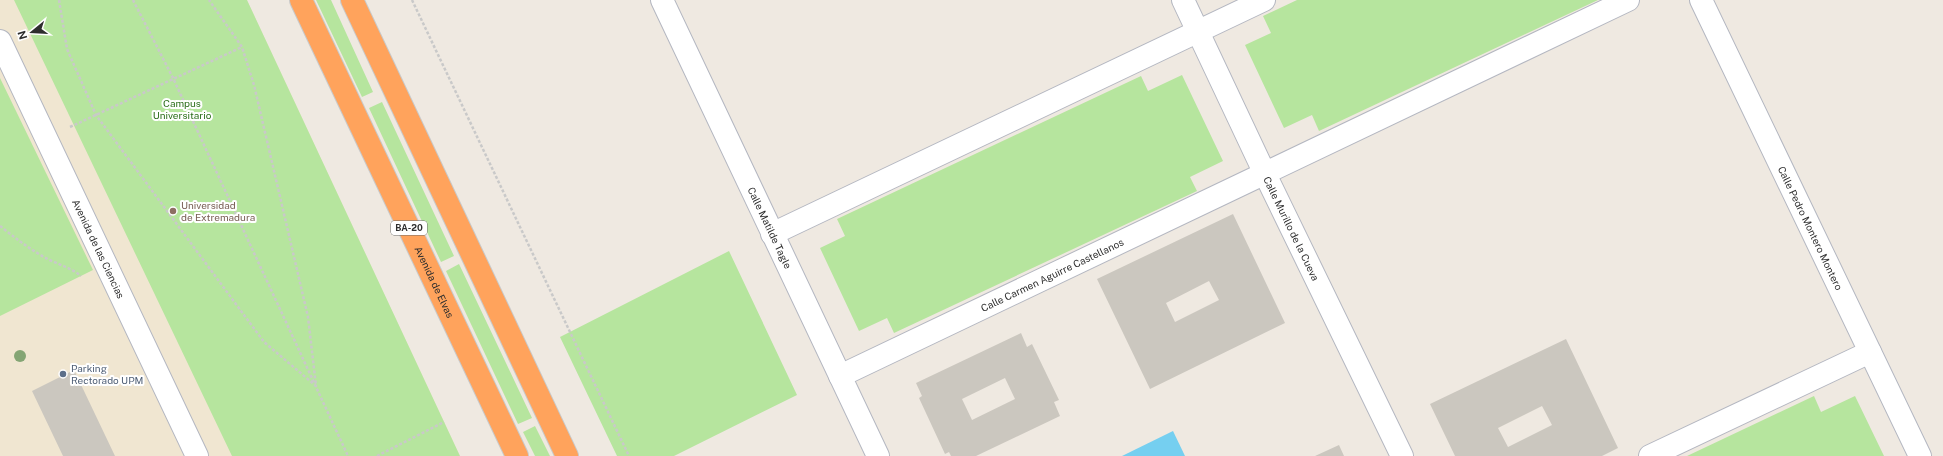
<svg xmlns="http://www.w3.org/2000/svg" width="1943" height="456" font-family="'Public Sans',sans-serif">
  <rect width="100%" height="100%" fill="#efe9e1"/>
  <path fill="#f0e6d1" d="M0,0H247L460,456H0Z"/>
  <path fill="#b6e59e" d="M14,0H247L460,456H232Z
    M316,0H331L373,92L362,97Z
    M1297,0H1598L1319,131L1312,115L1284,128L1245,45L1271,33L1263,16Z
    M1182,75L1223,161L1190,177L1197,191L894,333L887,318L859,331L820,248L845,236L837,219L1141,76L1148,91Z
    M0,78L93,270L0,316Z
    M382,102L454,256L441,262L369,108Z
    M729,251L797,395L674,456H617L560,337Z
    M459,264L532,418L518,424L446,271Z
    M1814,396L1821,412L1855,396L1884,456H1687Z
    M535,426L550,456H535L523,432Z"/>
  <path fill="#75cff0" d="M1173,431L1185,456H1122Z"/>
  <path fill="#cbc7bf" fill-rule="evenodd" d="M1233,214L1285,323L1150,389L1097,279ZM1209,281L1219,300L1175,322L1166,303Z
    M1021,333L1027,347L1032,344L1059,400L1054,402L1060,416L976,456H951L949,452L945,454L919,398L922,396L916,383ZM1005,378L1015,399L972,420L962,399Z
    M1566,339L1618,448L1602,456H1455L1430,404ZM1542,406L1552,425L1508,447L1498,428Z
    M74,370L115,456H63L32,391Z
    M1339,445L1344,456H1315Z"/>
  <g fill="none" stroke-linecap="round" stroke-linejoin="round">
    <defs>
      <g id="minor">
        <path id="s1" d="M662,0L878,456"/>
        <path id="s2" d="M1183,0L1265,174L1402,456"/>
        <path id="s3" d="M1701,0L1920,456"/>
        <path id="s4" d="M0,41L197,456"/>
        <path d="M772,234L1264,0"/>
        <path id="s5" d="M840,376L1628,0"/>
        <path d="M1650,456L1870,352"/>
      </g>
      <g id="highway">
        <path id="s6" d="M301,0L517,456"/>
        <path d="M352,0L567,456"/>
      </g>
    </defs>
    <use href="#minor" stroke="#b4b7c1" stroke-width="24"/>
    <use href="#highway" stroke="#c9c9c9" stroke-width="24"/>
    <path stroke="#c9c9c9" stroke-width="2.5" stroke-dasharray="3 2" stroke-linecap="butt" d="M59,0L67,49L96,115L264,342L316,386L308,317L254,85L242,47L209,0
      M133,0L173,78L348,456
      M412,0L629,456
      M70,127L242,47
      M0,226C14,237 28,248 44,257C56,264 70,267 81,276
      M377,456L444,422"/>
    <use href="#minor" stroke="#fff" stroke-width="22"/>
    <use href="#highway" stroke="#ffa35c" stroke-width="22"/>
  </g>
  <circle fill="#84a574" cx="20" cy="356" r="6"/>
  <circle fill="#8d6e63" stroke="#fff" stroke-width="1.5" cx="173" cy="211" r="4"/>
  <circle fill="#5c6f8a" stroke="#fff" stroke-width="1.5" cx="63" cy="374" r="4"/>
  <g text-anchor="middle" stroke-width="4" stroke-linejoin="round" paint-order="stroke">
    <rect fill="#fff" stroke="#6d6d6d" stroke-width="1" x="391" y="221" width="36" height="14" rx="3"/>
    <g font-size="9" font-weight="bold" fill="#2e2e2e">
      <text x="409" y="231">BA-20</text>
    </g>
    <g font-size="10" fill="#2c6e1b" stroke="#fff">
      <text x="182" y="107">Campus<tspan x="182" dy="12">Universitario</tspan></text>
    </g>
    <g font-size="10" fill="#785e54" stroke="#fff" text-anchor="start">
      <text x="181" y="209">Universidad<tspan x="181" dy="12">de Extremadura</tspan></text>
    </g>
    <g font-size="10" fill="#2e2e2e" stroke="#fff">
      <text dy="4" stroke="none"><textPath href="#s1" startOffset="252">Calle Matilde Tagle</textPath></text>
      <text dy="4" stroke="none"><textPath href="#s3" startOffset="253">Calle Pedro Montero Montero</textPath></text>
      <text dy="4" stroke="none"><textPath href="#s2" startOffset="253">Calle Murillo de la Cueva</textPath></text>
      <text dy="4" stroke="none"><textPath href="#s4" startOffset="230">Avenida de las Ciencias</textPath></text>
      <text dy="4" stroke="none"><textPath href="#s5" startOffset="235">Calle Carmen Aguirre Castellanos</textPath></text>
      <text dy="4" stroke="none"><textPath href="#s6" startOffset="312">Avenida de Elvas</textPath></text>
    </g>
    <g font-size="10" fill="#4e5e75" stroke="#fff" text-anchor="start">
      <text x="71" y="372">Parking<tspan x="71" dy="12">Rectorado UPM</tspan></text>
    </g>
  </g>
  <g transform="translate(32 32) rotate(252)" stroke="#ffffff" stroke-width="3" paint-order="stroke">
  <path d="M0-3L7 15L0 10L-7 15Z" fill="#2e2e2e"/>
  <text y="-6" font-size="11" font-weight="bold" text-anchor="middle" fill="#2e2e2e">N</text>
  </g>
</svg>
